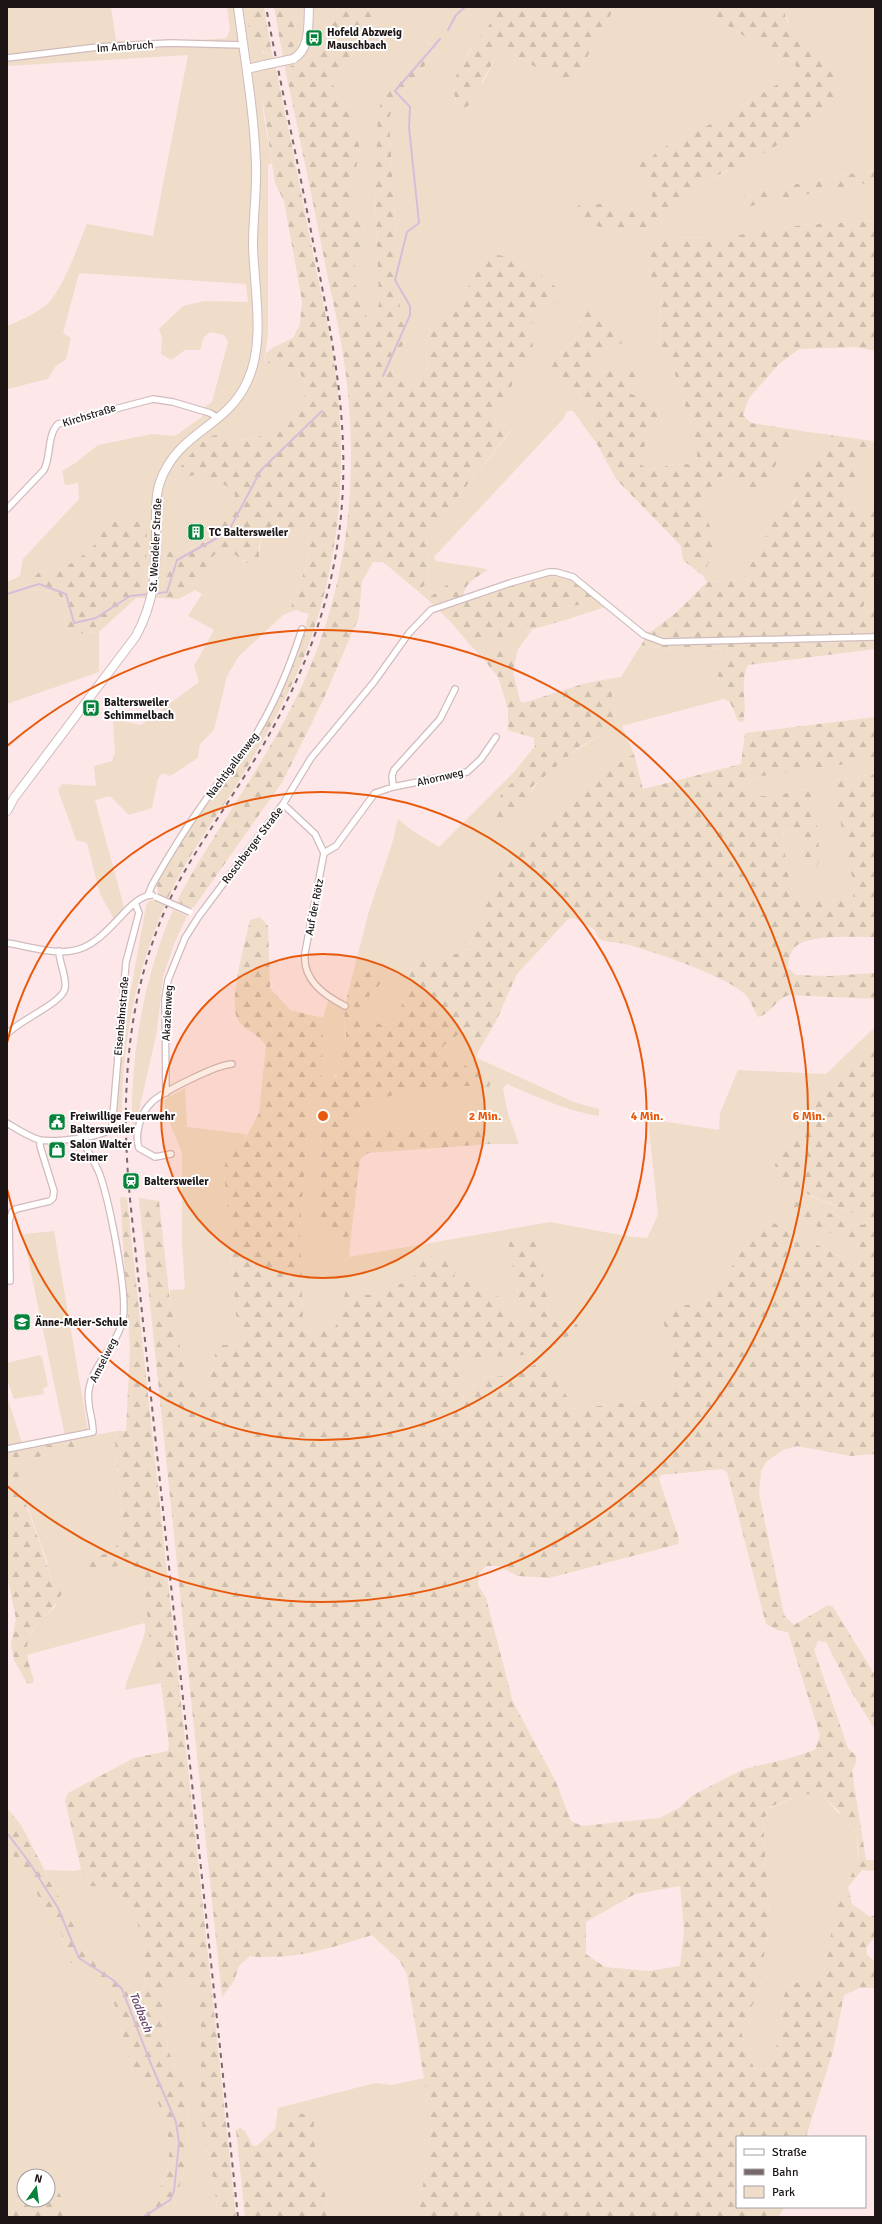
<svg xmlns="http://www.w3.org/2000/svg" width="882" height="2224" font-family="Signika,sans-serif">
  <defs>
    <pattern id="forest-firs" width="22" height="20" patternUnits="userSpaceOnUse"><rect width="22" height="20" fill="#efddc9"/><path d="M5 1l3.5 6h-7zM16 11l3.5 6h-7z" fill="#ccbdac"/></pattern>
  </defs>
  <rect width="100%" height="100%" fill="#fee7e8"/>
  <path fill="#efddc9" d="M7,7H111L116,41L201,40L226,38L230,30L227,7H247L251,35L263,53L272,54L276,69L268,71C254,89 269,140 272,163L268,165V334L264,362L298,370L306,384L304,399C294,407 263,437 254,439C243,440 228,436 217,435L191,453L174,477V480C202,469 208,477 234,489L235,496L219,533L206,541L178,553L166,551L162,598H141L146,566L96,543L86,553L64,568L40,571L32,589L58,593L62,600L66,629L72,634L99,632V672L7,704V582L20,576L23,559L79,499L78,483L65,485L62,471L77,462L98,445L152,434L175,436L203,416L205,407L212,402L228,342L224,335L210,332L204,337L200,350H185L171,360L161,354L162,337L159,329L183,306L204,301L248,302L246,284L79,273L63,333L71,338L66,359L55,367L48,379L7,389V326C21,320 36,314 47,304C64,288 78,245 87,224L153,236L188,55L7,66Z
    M293,7H338C324,39 321,58 285,68L282,52L291,50L297,36Z
    M382,7H503L468,53L454,84L455,100L483,82L500,50L507,49L517,57L567,84H572L615,7H704C730,32 764,46 795,64L797,69L793,75L710,126L668,145L651,159L644,175C652,184 654,191 651,203L640,211L583,201L617,233L624,229L633,227L642,229L663,221L704,182L728,171L834,66C815,50 787,32 784,7H875V172L865,171L754,192L739,205L751,206L861,183L875,187V221L809,224L719,238L662,237L643,259L662,298L659,324L660,347L672,365L697,442V458L693,465L679,463L649,470L639,464L645,445L659,414L653,399L634,395L627,392L628,385L614,368L595,374L585,370V362L604,349L626,342L608,318L580,317L579,336L556,358L558,384L577,391L592,415L597,444L573,411H567L564,418L434,557L436,561L481,568L469,577L448,584L427,599L419,592L429,579L426,537L511,431L505,425L496,427L495,417L532,346L529,327L544,309L480,268L465,292L430,327L426,352L428,366L418,383L399,380L392,371L394,354L406,342L411,329L400,309L389,118L396,100L430,59L433,50L429,43L384,90L375,190L379,303L376,317L368,319C354,294 346,264 366,239L362,224L354,214V178L360,150L332,84C340,59 383,31 382,7Z
    M808,432L832,435L819,453L789,479L797,496L743,580L707,582L703,576L713,552V536L705,512L710,488L722,476H732L742,484L765,485L789,440Z
    M872,441L875,442V510L850,508L844,501Z
    M290,526L307,531C316,557 296,587 290,612L283,615L239,656L227,676L214,730L200,744L198,758L170,776L162,773L158,779L152,808L129,815L110,796L95,800L124,907L114,919L100,894L87,843L76,840L58,790L62,784L96,786L94,766L112,761L115,753L113,722L117,720L141,725L199,682L194,666L214,630L188,616L202,594L195,590L209,569L213,556L222,549L233,551L244,562L259,557L261,539L273,531Z
    M875,574V611L864,610L863,607Z
    M597,600L605,607L562,621L555,611L557,608L585,604Z
    M532,630L518,649L497,650L479,654L471,646L507,634Z
    M875,634V642L743,643L742,637Z
    M641,645C668,650 697,650 725,648L728,650L727,658L717,673L724,699L622,726L634,754L616,765L471,941L467,952L418,960L412,968L397,1023L382,1025L363,1017L364,1002L380,984L371,970L350,985L369,911L392,844L398,819L413,831L439,847L515,771H520L519,775L502,793L529,797C539,769 592,740 618,726L612,698L614,678L621,677Z
    M875,760V774L836,780L854,885L853,899L839,900L794,896L790,885L782,834L788,830L795,833L806,863L810,788L769,797L751,793L749,785L754,777Z
    M154,900L165,905C135,974 121,1048 122,1122L117,1121L115,1117L126,1017L146,906L149,901Z
    M173,910L187,916L174,944L163,977L157,1031L136,1124H132C131,1051 144,977 173,910Z
    M328,1001L344,1009C346,1033 347,1067 328,1084L322,1078L323,1018Z
    M875,1027V1037L826,1086L800,1192L865,1218L866,1222L863,1225L783,1197L778,1208L858,1246L861,1258L857,1265L764,1218L711,1298L663,1318L675,1383L656,1399L573,1409L551,1365L541,1362L507,1376L480,1377L461,1401L457,1398L460,1377L455,1370L457,1363L474,1357L533,1353L554,1323L548,1321L547,1297L537,1237L508,1241L521,1307L525,1317L521,1322L514,1320L504,1302L484,1287L467,1282L422,1260L412,1280L368,1295L354,1288L336,1326L312,1335L307,1332L303,1319L300,1228L310,1095L316,1092L320,1094L321,1216L341,1240L351,1235L349,1257L550,1222L626,1236L647,1238L658,1215L648,1119L719,1130L720,1113L738,1070L826,1074Z
    M467,1028L475,1032L470,1045L478,1052L477,1058L574,1102L599,1109V1116C567,1111 537,1097 507,1084L503,1088L508,1114L519,1144H490L493,1135L488,1128L366,1129L354,1133L352,1128L362,1103L414,1089L470,1085L489,1087L462,1065L439,1054L444,1045Z
    M185,1088L187,1127L246,1134L243,1143L228,1152L224,1170L236,1315L240,1337L237,1345L217,1346L211,1376L203,1396L190,1391L170,1302V1290L185,1289L182,1243V1153L165,1111L164,1100Z
    M54,1231L89,1436L117,1431L115,1442L122,1517L120,1541L112,1553L81,1558L84,1570L129,1565L139,1569L145,1584L154,1664L161,1683L125,1690C126,1676 151,1631 144,1623L27,1655V1640L38,1623L56,1606L47,1561L19,1483L17,1466L22,1461L85,1445L84,1438L7,1453V1396L22,1443L65,1436L23,1234Z
    M39,1355L42,1357L48,1386L43,1388L44,1394L14,1399L7,1380V1363Z
    M803,1794L823,1795L836,1811L846,1817L857,1835L858,1863L844,1887L824,1971L814,1978L788,1985L784,1996L774,2062L763,2070L754,2068L741,2032L744,2019L759,1994L769,1919L763,1821L770,1808Z
    M7,1845L62,1935L67,1960L102,1984L111,1992L135,2080L149,2086L164,2115L170,2147L167,2173L157,2196L129,2217H72L53,2181L36,2164L25,2169L12,2217H7Z
    M81,1869L90,1886L108,1887L116,1891L135,1910L146,1966L144,1986L137,2003L132,1986L95,1961L84,1950L45,1870L75,1871Z
    M180,1981L190,1982L195,1987L201,2021V2103L203,2136L214,2182L218,2217H161L172,2210L177,2197L188,2153L187,2094L168,2050L162,2007L169,1987Z
    M424,2078L432,2127L418,2217H330L313,2137L314,2121L299,2113L275,2129L278,2108L375,2083L392,2085Z"/>
  <path fill="url(#forest-firs)" fill-rule="evenodd" d="M247,7H264L272,54C247,51 250,28 247,7Z
    M274,7H293L297,37L292,50L282,52Z
    M338,7H382C383,30 340,59 332,84L350,108L360,150L354,178V214L362,224L366,239C347,263 354,295 368,319L376,317L379,303L375,190L378,114L384,90L429,43L433,50L430,59L396,100L389,118L400,309L412,329L406,342L394,354L392,371L399,380L418,383L428,366L426,352L430,327L465,292L480,268L493,254L519,259L557,288L560,299L544,309L529,327L533,346L495,417L496,427L505,425L511,430L426,537L429,579L419,592L383,562H373L362,581L359,617L323,700L283,781L194,907L191,908L177,902L179,897C220,821 274,752 308,672C352,571 360,457 342,348C337,317 329,285 323,253C311,192 298,130 285,68C322,58 324,39 338,7Z
    M503,7H615L572,84H567L517,57L507,49L500,50L468,106L461,109C456,101 453,95 454,86C455,65 490,25 503,7Z
    M704,7H784L786,19L804,40L834,66L838,89L827,112L771,149L704,182L663,221L642,229L633,227L624,229L617,233L586,222L574,210L583,201L640,211L651,203C655,186 647,179 637,166L640,161L651,159C656,149 671,144 681,139C720,121 756,97 793,75L797,69L795,64C764,46 730,32 704,7Z
    M276,69C289,132 302,195 314,259C320,289 327,319 332,349C350,456 342,569 299,669C281,710 258,750 234,789C211,824 186,859 168,898L158,894L157,885C173,855 189,826 209,799C227,777 247,757 261,732C283,695 297,656 309,614L296,610L290,612C296,587 316,557 307,531C287,525 279,528 261,539L259,546V557L253,565C240,561 236,552 222,549L213,556L209,569L195,590L179,599L162,598L166,550L179,553L206,541L219,533L235,496L233,489C208,477 202,470 174,480L173,477C183,465 201,436 217,435C229,435 242,441 254,439C263,437 294,407 304,399L306,383L298,370L264,362L266,353L272,348L293,338L300,324L302,301L284,201L275,183L261,90L263,77L268,71Z
    M865,171L875,172V187L861,183L751,206L738,205L739,199L754,192Z
    M875,221V351L856,347L799,349L779,364L749,398L743,415L751,423L808,432L789,440L765,485L751,491L732,476H722L710,488L705,512L713,536V552L703,576L683,560L681,546L616,479L597,444L592,415L578,392L558,384L549,374L556,358L579,336L580,317L582,307L597,308L617,328L630,335L626,342L604,349L585,362V370L595,374L614,368H638L643,375L639,383L628,385L627,392L634,395L653,399L659,414L645,445L640,464L650,470L679,463L693,465L697,458V442L672,365L660,347L659,324L662,298L643,259L646,245L662,237L719,238L809,224Z
    M832,435L872,441L844,501L850,508L875,510V574L863,607L864,610L875,611V634L742,638L743,643L875,642V649L748,665C739,681 748,703 743,722L738,721L730,702L724,699L717,673L719,663L727,658L728,650L725,648C697,650 668,650 641,645L649,633L677,612L707,582L743,580L781,507L793,504L797,496L788,479L819,453Z
    M137,521L147,527L146,566L141,598H136L99,632L72,634L66,629L62,600L58,593L32,589L29,584L40,571L64,568L86,553L96,543L94,531L105,522Z
    M481,568L488,570C474,579 464,582 463,600L548,575L570,579L597,600L585,604L557,608L555,611L562,621C532,630 501,636 471,646L449,620L427,599L448,584L469,577Z
    M518,649L513,672L520,701L523,703L586,683L614,678L612,698L618,726L579,747L533,786L529,797L501,828L492,812L502,793L519,775L520,771H515L535,746L534,738L508,730V709L498,677L479,654L497,650Z
    M875,717V760L754,777L749,785L751,793L769,797L810,788L814,794L820,860L816,867L806,863L795,833L788,830L782,833L790,885L794,896L839,900L853,899L854,885L833,787L836,780L875,774V937C857,937 807,934 795,947C789,954 789,960 788,968L796,975L829,976L875,973V999L789,995C775,999 772,1014 758,1017C754,1010 751,1001 746,995C729,977 650,950 625,944C615,941 607,944 598,938L595,930L574,918L568,919L517,974L497,1019L478,1052L470,1045L475,1032L467,1028L444,1045L440,1054L488,1076L491,1083L489,1087C443,1083 406,1091 363,1103L352,1128L355,1133L366,1129L488,1128L493,1135L490,1144L368,1153L360,1159L351,1235L341,1240L329,1234L321,1216L320,1094L315,1092L310,1095L300,1228L303,1319L307,1332L312,1335L336,1326L346,1290L354,1288L368,1295L412,1280L422,1260L427,1256L451,1260L458,1266L454,1276C464,1281 474,1282 483,1286C499,1293 507,1306 514,1320L521,1322L525,1317L521,1307L508,1241L535,1234L537,1237L547,1297L548,1321L577,1324L578,1329C564,1338 550,1350 533,1353C507,1359 485,1353 457,1363L455,1370L460,1377L458,1398L462,1400L480,1377L507,1376L541,1362L551,1365L573,1409L656,1399L675,1383L663,1318L666,1309L703,1302L711,1298L764,1218L857,1265L860,1258L858,1246L778,1208L783,1197L863,1225L866,1222L865,1218L778,1182L775,1164L826,1086L875,1037V1454L851,1456L797,1446L783,1450L767,1461L761,1471L759,1493L784,1615L794,1625L828,1605L833,1607L875,1675V1730L850,1689L826,1642L818,1641L814,1650L848,1748L856,1756V1763L852,1771L866,1860H875V1871L862,1870L848,1887L852,1904L870,1917L875,1915V1937L866,1948L867,1955L875,1961V1988H860L844,1995L833,2051L806,2137H737V2207H784L779,2217H418L432,2127L407,1975L400,1961L372,1935C333,1948 291,1961 250,1956L239,1966L234,1981L222,1997L139,1198L159,1201L170,1302L190,1391L203,1396L211,1376L217,1345H236L240,1337L236,1315L224,1170L228,1151L243,1143L259,1113L266,1046C260,1035 241,1028 237,1018C229,998 245,943 250,920L260,917L268,926L270,988L290,1010L323,1018L322,1078L328,1083L336,1076L346,1036L344,1009L350,985L371,970L381,971L380,984L364,1002L363,1017L382,1025L397,1023L412,968L418,960L467,952L500,871L519,845L555,810L616,765L634,754L643,789L741,764L745,733ZM722,1469L727,1472L766,1624L777,1630L788,1632L820,1735L815,1750L787,1759L744,1769L693,1795L679,1808L659,1818L582,1826L571,1821L556,1782L513,1702L486,1598L478,1585L479,1574L486,1566H498L518,1576L549,1578L678,1544L679,1539L659,1479L661,1475ZM803,1794L823,1795C832,1806 854,1823 857,1836C864,1872 843,1878 836,1907C831,1928 829,1950 824,1971L814,1978L788,1985L784,1996L774,2062L763,2070L754,2068L741,2032L744,2019L759,1994L769,1919L763,1821L770,1807ZM680,1886L684,1931L680,1966L648,1971L605,1967L586,1954V1922L635,1894Z
    M120,1197L127,1198L236,2217H218L214,2182L203,2136L201,2103V2021L195,1987L190,1982L180,1981L169,1987L162,2008L168,2050L187,2094L188,2153L177,2197L172,2210L161,2217H129L157,2196L167,2173L170,2147L164,2115L149,2086L135,2080L111,1992L102,1984L67,1960L62,1935L7,1845V1808L21,1825L72,1922L84,1950L95,1961L132,1986L138,2002L144,1986L146,1966L135,1910L116,1891L108,1887L90,1886L81,1869L65,1800L68,1793L134,1758L168,1751L169,1744L161,1683L154,1664L148,1627L145,1584L139,1569L129,1565L84,1570L78,1564L81,1558L111,1553L120,1541L122,1517L115,1442L117,1431H126L130,1348Z
    M84,1438L87,1441L85,1445L22,1461L17,1466C22,1505 42,1541 51,1580L60,1584L63,1591C42,1633 14,1623 34,1680L32,1684L27,1683L14,1660L11,1645L16,1619L7,1575V1453Z
    M299,2113L310,2116L314,2121L313,2137L330,2217H245L236,2130L240,2128L245,2131L253,2146L258,2145L275,2129Z
    M36,2164L53,2181L72,2217H12L25,2169ZM24,2176H48V2200H24Z"/>
  <g fill="none" stroke-linecap="round" stroke-linejoin="round">
    <path stroke="#d8bddb" stroke-width="2" d="M448,30L456,15L465,7
      M383,376L410,315V306L395,280L407,232L419,223L409,127L410,107L395,91L440,39
      M7,594L39,584L66,594L74,623L96,618L130,596L149,594
      M153,594L167,592L177,560L228,532L261,470L322,411
      M7,1833L29,1862L58,1908L79,1958L113,1980L122,1989L151,2064L176,2122L179,2143L174,2191L170,2200L143,2217"/>
    <defs>
      <path id="street" d="M7,58L98,47L170,43L243,45
        M7,509L44,470C51,457 47,435 58,424L153,399L173,402L210,413L218,418
        M393,787L392,776L394,770L440,719L455,689
        M283,804L315,834L324,853L305,953C302,980 324,995 345,1006
        M324,853L336,846L375,793L393,787L467,772L481,759L496,737
        M148,895L152,885C169,855 187,826 207,798C224,774 244,754 259,729C277,698 291,663 302,629
        M7,943C27,946 51,954 71,951C108,946 127,896 152,895
        M7,1034C19,1020 63,1003 65,988C67,977 59,963 59,951
        M166,1093L165,999L168,980L185,938L199,916L283,804L311,758L374,682L409,633L431,610L510,583L549,572H556L573,577L644,635L663,642L875,637
        M7,1123C17,1129 29,1137 40,1140C53,1142 106,1138 112,1127L126,962L139,913L135,903
        M171,1154L155,1157L139,1148C134,1134 141,1112 152,1102C164,1091 216,1065 232,1064
        M10,1281L9,1221L12,1212L16,1209L50,1201L53,1198L54,1191L40,1146V1140
        M7,1449L93,1432C93,1417 86,1404 89,1389C93,1364 118,1344 123,1319C128,1293 109,1201 100,1175C95,1162 87,1150 80,1137"/>
      <path id="secondary" d="M293,59C311,49 308,24 309,7
        M247,69L264,65
        M7,811L14,798L136,636C155,601 156,571 156,532C156,515 155,497 160,482C178,431 226,428 247,382C266,343 254,288 253,245C253,218 257,191 256,164C254,111 245,60 238,7"/>
    </defs>
    <use href="#street" stroke="#d1bbbc" stroke-width="8"/>
    <use href="#secondary" stroke="#d1bbbc" stroke-width="10"/>
    <use href="#street" stroke="#fff" stroke-width="5.5"/>
    <use href="#secondary" stroke="#fff" stroke-width="8"/>
    <path stroke="#77696a" stroke-width="2" stroke-dasharray="5 5" stroke-linecap="butt" d="M238,2217L130,1199C120,1094 126,989 173,893C191,857 214,825 235,791C276,728 311,661 329,587C358,467 338,365 314,247C299,167 281,87 266,7"/>
    <defs>
      <path id="street-bridge" d="M156,897L190,912"/>
      <path id="secondary-bridge" d="M264,65L293,59"/>
    </defs>
    <use href="#street-bridge" stroke="#d1bbbc" stroke-width="8" stroke-linecap="butt"/>
    <use href="#secondary-bridge" stroke="#d1bbbc" stroke-width="10" stroke-linecap="butt"/>
    <use href="#street-bridge" stroke="#fff" stroke-width="5.5"/>
    <use href="#secondary-bridge" stroke="#fff" stroke-width="8"/>
  </g>
  <circle cx="323" cy="1116" r="162" fill="#e8590c" fill-opacity=".12"/>
  <g fill="none" stroke="#e8590c" stroke-width="2">
    <circle cx="323" cy="1116" r="162"/>
    <path d="M7 1043A324 324 0 1 1 7 1189"/>
    <path d="M7 746A486 486 0 1 1 7 1486"/>
  </g>
  <defs>
    <symbol id="bus-square" viewBox="-11 -11 22 22"><rect x="-9" y="-9" width="18" height="18" rx="4" fill="#06823b" stroke="#fff"/><path d="M-5-6H5V4H4V6H2V4H-2V6H-4V4H-5ZM-3.5-4V0h7V-4ZM-3.5 1.2v1.5H-2V1.2ZM2 1.2v1.5H3.5V1.2Z" fill="#fff"/></symbol>
    <symbol id="building-square" viewBox="-11 -11 22 22"><rect x="-9" y="-9" width="18" height="18" rx="4" fill="#06823b" stroke="#fff"/><path d="M-4-6H4V6H1V3H-1V6H-4ZM-2.5-4.3h1.7v1.8h-1.7ZM.8-4.3h1.7v1.8H.8ZM-2.5-1h1.7V.8h-1.7ZM.8-1h1.7V.8H.8Z" fill="#fff"/></symbol>
    <symbol id="civic-square" viewBox="-11 -11 22 22"><rect x="-9" y="-9" width="18" height="18" rx="4" fill="#06823b" stroke="#fff"/><path d="M-.6-6.5H3V-4.5H.6V-3L4-1V1h2V6H-6V1h2V-1L-.6-3ZM-1.2 2.5V6h2.4V2.5Z" fill="#fff"/></symbol>
    <symbol id="shop-square" viewBox="-11 -11 22 22"><rect x="-9" y="-9" width="18" height="18" rx="4" fill="#06823b" stroke="#fff"/><path d="M-5-2.5h2.3a2.7 3.5 0 0 1 5.4 0H5L5.5 6h-11ZM-1.5-2.5h3a1.5 2.3 0 0 0-3 0Z" fill="#fff"/></symbol>
    <symbol id="station-square" viewBox="-11 -11 22 22"><rect x="-9" y="-9" width="18" height="18" rx="4" fill="#06823b" stroke="#fff"/><path d="M-3-6H3Q5-6 5-4V2Q5 4 3 4L4.5 6H3L1.5 4h-3L-3 6H-4.5L-3 4Q-5 4-5 2V-4Q-5-6-3-6ZM-3.5-4v3h7v-3ZM-3.5 1v1.5H-2V1ZM2 1v1.5H3.5V1Z" fill="#fff"/></symbol>
    <symbol id="school-square" viewBox="-11 -11 22 22"><rect x="-9" y="-9" width="18" height="18" rx="4" fill="#06823b" stroke="#fff"/><path d="M0-5L7-2L0 1L-7-2ZM-4 1L0 2.5L4 1V4Q0 6-4 4Z" fill="#fff"/></symbol>
  </defs>
  <g fill-rule="evenodd">
    <use href="#bus-square" x="304" y="28" width="20" height="20"/>
    <use href="#building-square" x="186" y="522" width="20" height="20"/>
    <use href="#bus-square" x="81" y="698" width="20" height="20"/>
    <use href="#civic-square" x="47" y="1112" width="20" height="20"/>
    <use href="#shop-square" x="47" y="1140" width="20" height="20"/>
    <use href="#station-square" x="121" y="1171" width="20" height="20"/>
    <use href="#school-square" x="12" y="1312" width="20" height="20"/>
  </g>
  <g text-anchor="middle" stroke-width="4" stroke-linejoin="round" paint-order="stroke">
    <g font-size="11" font-weight="bold" fill="#1c1415" stroke="#fff" text-anchor="start">
      <text x="327" y="36">Hofeld Abzweig<tspan x="327" dy="13">Mauschbach</tspan></text>
      <text x="209" y="536">TC Baltersweiler</text>
      <text x="104" y="706">Baltersweiler<tspan x="104" dy="13">Schimmelbach</tspan></text>
      <text x="70" y="1120">Freiwillige Feuerwehr<tspan x="70" dy="13">Baltersweiler</tspan></text>
      <text x="70" y="1148">Salon Walter<tspan x="70" dy="13">Steimer</tspan></text>
      <text x="144" y="1185">Baltersweiler</text>
      <text x="35" y="1326">Änne-Meier-Schule</text>
    </g>
    <g font-size="11" fill="#1c1415" stroke="#fff">
      <text transform="translate(125 46) rotate(-4)" y="4">Im Ambruch</text>
      <text transform="translate(89 415) rotate(-17)" y="4">Kirchstraße</text>
      <text transform="translate(155 545) rotate(-87)" y="4">St. Wendeler Straße</text>
      <text transform="translate(232 765) rotate(-53)" y="4">Nachtigallenweg</text>
      <text transform="translate(440 777) rotate(-13)" y="4">Ahornweg</text>
      <text transform="translate(252 845) rotate(-53)" y="4">Roschberger Straße</text>
      <text transform="translate(314 907) rotate(-79)" y="4">Auf der Rötz</text>
      <text transform="translate(167 1013) rotate(-87)" y="4">Akazienweg</text>
      <text transform="translate(121 1016) rotate(-85)" y="4">Eisenbahnstraße</text>
      <text transform="translate(103 1360) rotate(-63)" y="4">Amselweg</text>
    </g>
    <g font-size="12" font-style="italic" fill="#654069" stroke="#fff">
      <text transform="translate(141 2012) rotate(68)" y="4">Todbach</text>
    </g>
  </g>
  <circle cx="323" cy="1116" r="6" fill="#e8590c" stroke="#fff" stroke-width="2"/>
  <g font-size="12" text-anchor="middle" font-weight="bold" fill="#e8590c" stroke="#fff" stroke-width="4" stroke-linejoin="round" paint-order="stroke">
    <text x="485" y="1120">2 Min.</text>
    <text x="647" y="1120">4 Min.</text>
    <text x="809" y="1120">6 Min.</text>
  </g>
  <rect width="882" height="2224" fill="none" stroke="#1c1415" stroke-width="16"/>
  <rect x="736" y="2136" width="130" height="72" fill="#ffffff" stroke="#a4a1a1"/>
  <rect x="744" y="2149" width="20" height="6" fill="#ffffff" stroke="#a4a1a1"/>
  <text x="772" y="2156" font-size="12" fill="#1c1415">Straße</text>
  <rect x="744" y="2169" width="20" height="6" fill="#77696a" stroke="#a4a1a1"/>
  <text x="772" y="2176" font-size="12" fill="#1c1415">Bahn</text>
  <rect x="744" y="2186" width="20" height="12" fill="#efddc9" stroke="#a4a1a1"/>
  <text x="772" y="2196" font-size="12" fill="#1c1415">Park</text>
  <g transform="translate(36 2188) rotate(14)"><circle r="19" fill="#ffffff" stroke="#a4a1a1"/>
  <path d="M0-3L7 15L0 10L-7 15Z" fill="#06823b"/>
  <text y="-6" font-size="11" font-weight="bold" text-anchor="middle" fill="#1c1415">N</text>
  </g>
</svg>
